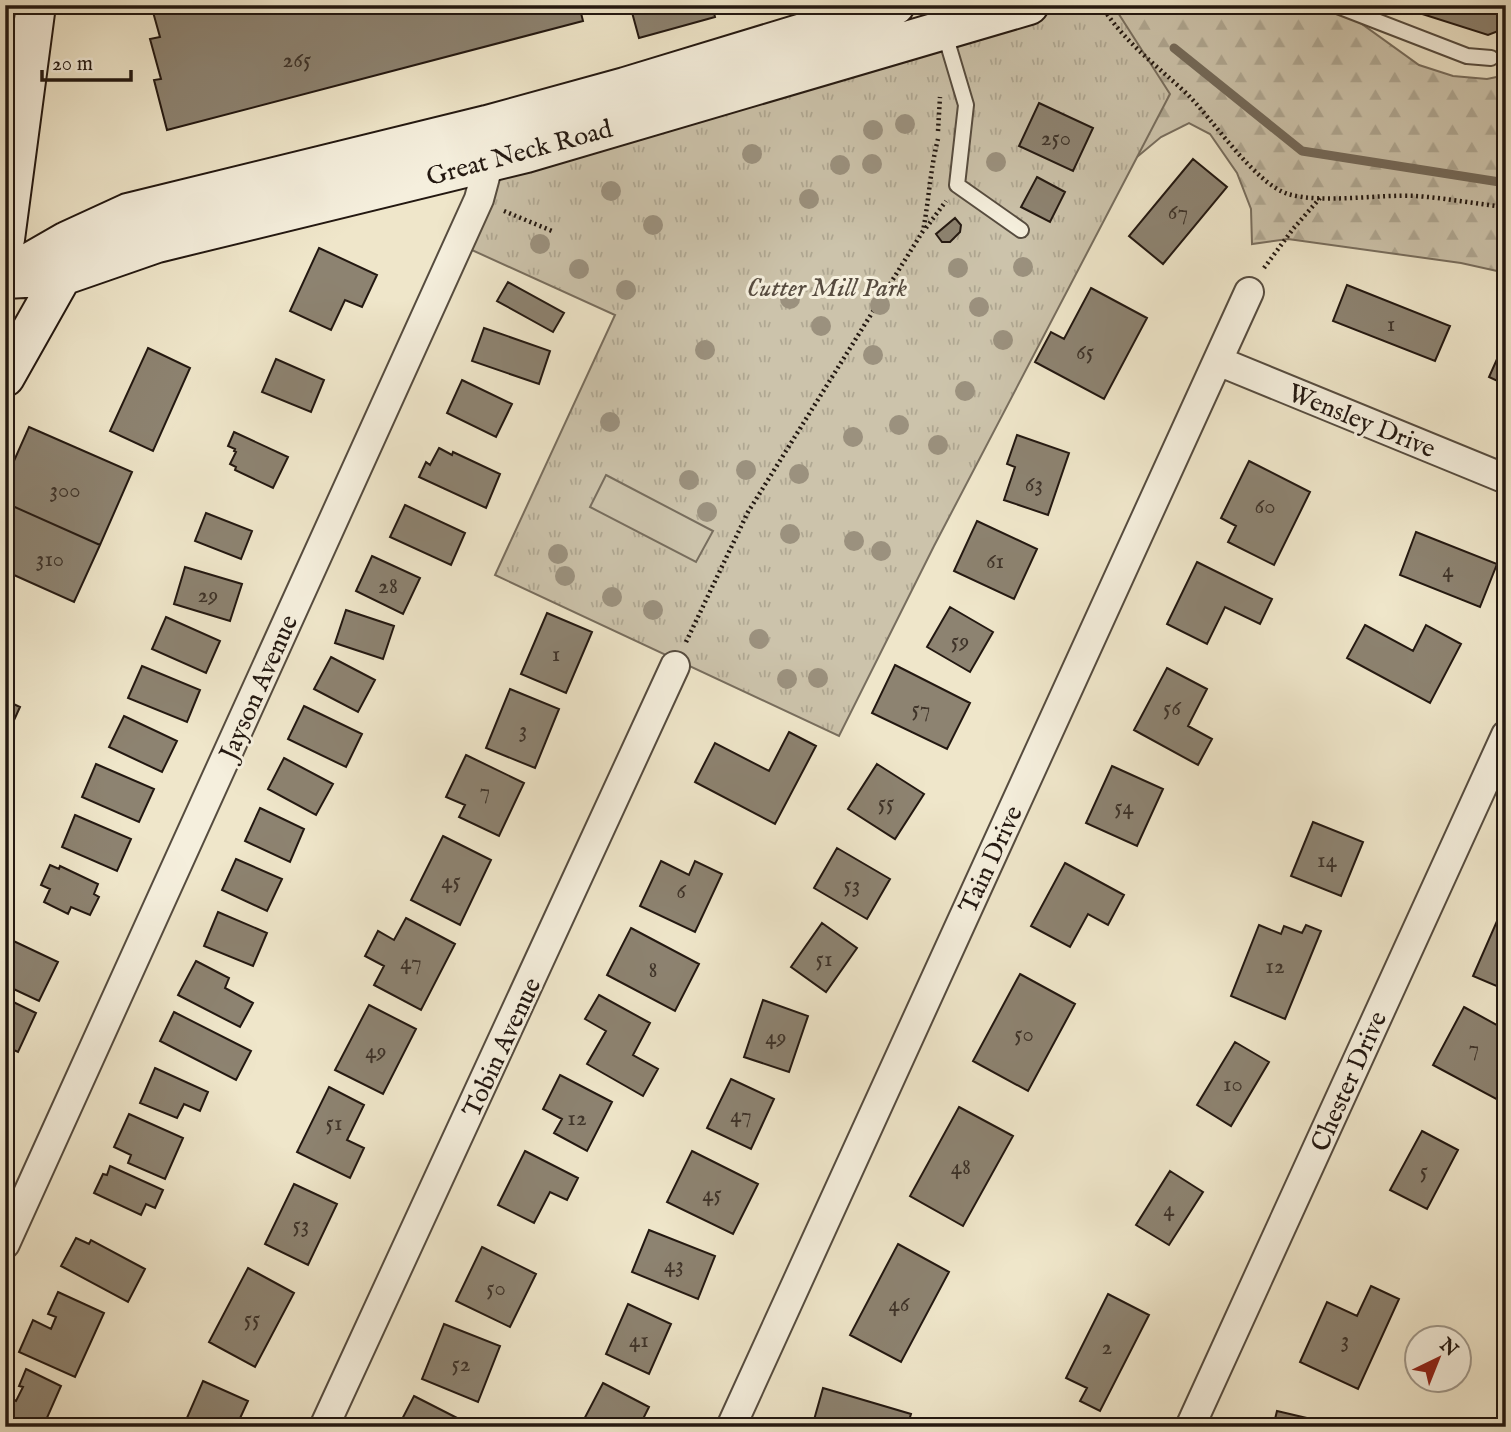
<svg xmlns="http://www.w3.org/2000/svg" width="1511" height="1432" font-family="'IM FELL English',serif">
  <defs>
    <pattern id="forest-firs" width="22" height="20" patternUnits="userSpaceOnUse" patternTransform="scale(1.75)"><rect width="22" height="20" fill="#ccc3ab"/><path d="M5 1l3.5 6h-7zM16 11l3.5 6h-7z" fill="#afa792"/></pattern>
    <pattern id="park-tufts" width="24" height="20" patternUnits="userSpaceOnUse" patternTransform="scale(1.75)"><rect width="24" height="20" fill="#ccc3ab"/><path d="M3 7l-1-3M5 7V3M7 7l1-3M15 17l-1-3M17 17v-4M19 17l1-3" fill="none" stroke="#afa792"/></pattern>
  </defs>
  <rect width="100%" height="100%" fill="#efe6ca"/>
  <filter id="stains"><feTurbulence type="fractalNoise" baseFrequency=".00286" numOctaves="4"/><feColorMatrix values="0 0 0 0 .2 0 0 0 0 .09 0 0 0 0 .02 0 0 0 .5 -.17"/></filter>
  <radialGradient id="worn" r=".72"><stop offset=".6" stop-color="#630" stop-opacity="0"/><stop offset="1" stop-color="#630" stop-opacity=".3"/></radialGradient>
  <path fill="url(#forest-firs)" stroke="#786e5e" stroke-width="2" d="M1104,5H1317L1359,22L1419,65L1453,76L1487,79L1506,75V273L1461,263L1288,239L1252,244L1251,209L1237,173L1210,134L1189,123L1161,137L1137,157Z"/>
  <path fill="url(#park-tufts)" stroke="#786e5e" stroke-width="2" d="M1029,5H1113L1170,94L934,546L839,736L495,575L615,315L463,246L500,159Z"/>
  <path fill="#ccc3ab" stroke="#786e5e" stroke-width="2" d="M606,475L713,531L696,562L590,507Z"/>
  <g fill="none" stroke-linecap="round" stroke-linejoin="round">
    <path stroke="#746a5a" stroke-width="9" d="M1174,48L1302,151L1506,183"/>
  </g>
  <path fill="#8d8371" stroke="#231811" stroke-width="2" d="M179,5H579L583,21L167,130L154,80L161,79L150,39L160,37L153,12Z
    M630,5H712L715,17L639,38Z
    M1394,5H1506V28L1488,35Z
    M1039,103L1093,128L1073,171L1019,146Z
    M1193,159L1227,187L1163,264L1129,236Z
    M1037,177L1065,192L1050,222L1021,207Z
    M955,218L961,225L960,232L950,242H942L936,234Z
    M319,248L377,275L362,307L345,300L331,330L290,311Z
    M508,282L564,313L553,332L497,301Z
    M1347,285L1450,326L1435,361L1333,321Z
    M1091,288L1147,318L1104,399L1035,362L1051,332L1064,339Z
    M484,328L550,351L539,384L472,361Z
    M1506,339V385L1489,377Z
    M148,348L190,368L153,451L110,431Z
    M276,359L324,380L311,412L262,392Z
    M462,380L512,404L496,437L447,413Z
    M29,427L132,472L100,545L8,504L10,499L5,497V481Z
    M234,432L288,457L273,488L235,470L236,467L230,464L236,452L234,451L235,449L228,446Z
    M1017,435L1069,453L1048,515L1004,500L1015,467L1007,464Z
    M439,448L452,455L453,452L500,474L486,508L419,477L426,462L430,465Z
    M1249,461L1310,492L1274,565L1228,542L1236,526L1221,518Z
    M8,504L100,545L74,602L5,571V509Z
    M405,505L465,533L451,565L390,537Z
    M206,513L252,531L241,559L195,541Z
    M977,521L1037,549L1014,599L954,571Z
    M1416,532L1497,564L1480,607L1400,575Z
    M372,556L420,578L403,614L356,591Z
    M1197,562L1272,599L1260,624L1225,607L1207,644L1167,624Z
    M185,567L242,584L230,621L174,604Z
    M950,607L993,632L970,672L927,647Z
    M346,610L394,626L383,659L335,643Z
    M547,613L592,632L566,693L521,674Z
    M166,617L220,641L206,673L152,649Z
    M1365,625L1413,651L1426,625L1461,644L1430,703L1347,658Z
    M331,657L375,680L358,712L314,689Z
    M895,665L970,703L947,749L872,713Z
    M142,666L200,690L187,722L128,698Z
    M1167,668L1207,689L1188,726L1212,739L1198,765L1134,730Z
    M510,689L559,709L535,768L486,748Z
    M5,700L20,707L5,740Z
    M304,706L362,734L346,767L288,739Z
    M124,716L177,741L162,772L109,747Z
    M789,732L816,746L775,824L695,782L715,743L769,771Z
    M466,755L524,783L499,836L459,817L465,805L446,797Z
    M284,758L333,784L316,815L268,789Z
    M96,764L154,789L139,822L82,797Z
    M877,764L924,794L895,839L848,809Z
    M1112,766L1163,789L1137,846L1086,823Z
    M260,808L304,829L290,862L245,841Z
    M75,815L131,839L117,871L62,847Z
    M1313,822L1363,842L1341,896L1291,876Z
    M443,836L491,860L460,925L411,900Z
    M837,848L890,879L867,919L814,888Z
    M236,859L282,879L267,911L222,890Z
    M661,861L689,875L695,861L722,874L695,932L640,906Z
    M1065,863L1124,895L1108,925L1088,914L1070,947L1031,926Z
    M50,865L59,869L60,866L98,884L94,894L99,897L90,915L71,907L68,914L44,902L50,889L41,885Z
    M218,912L267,933L253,966L204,946Z
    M406,918L455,944L421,1010L374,985L384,966L365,956L378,931L394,940Z
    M1497,921L1506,925V990L1473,976Z
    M822,923L857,948L826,992L791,967Z
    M1259,925L1281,934L1284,926L1302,933L1306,925L1321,931L1285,1019L1231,996Z
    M631,928L699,964L675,1011L607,975Z
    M5,937L58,962L39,1001L5,985Z
    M196,961L229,978L225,988L253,1003L240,1027L178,995Z
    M1020,974L1075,1004L1028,1091L973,1061Z
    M599,995L650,1023L633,1055L658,1069L643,1096L587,1064L606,1031L585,1019Z
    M5,998L36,1013L18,1052L5,1046Z
    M763,1000L808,1016L789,1072L744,1057Z
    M369,1005L416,1029L383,1094L335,1070Z
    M1464,1007L1506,1030V1090L1500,1101L1433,1065Z
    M174,1012L251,1051L236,1080L160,1041Z
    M1235,1042L1269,1062L1231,1126L1197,1105Z
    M155,1068L208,1092L200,1111L184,1104L177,1118L140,1103Z
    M560,1075L612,1102L587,1151L554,1133L562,1119L543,1109Z
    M731,1079L774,1099L751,1149L707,1128Z
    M329,1087L364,1105L347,1140L364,1148L350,1178L297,1152Z
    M959,1107L1013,1136L963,1226L910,1196Z
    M129,1114L183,1138L165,1179L128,1163L131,1155L114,1147Z
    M1422,1131L1458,1150L1427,1209L1390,1190Z
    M525,1151L578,1178L567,1200L550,1192L534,1223L498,1205Z
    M692,1151L758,1184L733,1234L667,1202Z
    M110,1166L163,1190L155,1208L146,1204L141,1215L94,1193L103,1174L107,1175Z
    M1170,1171L1203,1192L1169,1245L1136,1225Z
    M294,1184L337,1204L308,1265L265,1244Z
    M649,1230L715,1256L698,1299L632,1272Z
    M76,1238L89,1244L91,1240L145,1269L128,1302L61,1266Z
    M898,1244L949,1272L901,1362L850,1335Z
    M482,1247L536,1274L510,1327L456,1301Z
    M248,1268L294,1293L255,1367L209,1342Z
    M1371,1286L1399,1299L1358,1389L1300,1362L1327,1302L1357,1316Z
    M58,1292L104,1313L75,1377L19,1352L33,1320L51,1329L56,1317L48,1314Z
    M1108,1294L1149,1315L1100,1411L1080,1401L1087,1388L1066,1378Z
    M628,1304L671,1324L649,1374L606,1354Z
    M444,1324L500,1346L478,1402L422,1379Z
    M26,1369L61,1386L46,1420L56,1425V1427H5V1396L16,1401L23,1387L19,1386Z
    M203,1381L248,1401L236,1427H183Z
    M603,1383L649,1407L639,1427H580Z
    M823,1388L911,1414L907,1427H812Z
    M414,1396L467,1423L465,1427H398Z
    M1277,1411L1337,1425V1427H1273Z"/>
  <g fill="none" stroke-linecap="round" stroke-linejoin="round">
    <defs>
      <path id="lane" d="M1335,5L1467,56L1491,58
        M944,31L966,105L957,185L1021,230"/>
      <path id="street" d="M1218,361L1506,479
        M5,1244L479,199L489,162L488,145
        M324,1427L675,666
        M731,1427L1249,292
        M1190,1427L1506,735"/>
      <path id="secondary" d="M5,239L36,5
        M6,276L67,241L128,213L487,125L625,87L895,5
        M5,279L62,276L157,243L526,153L1029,5
        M5,377L62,276"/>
    </defs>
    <use href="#lane" stroke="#564c3f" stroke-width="18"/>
    <use href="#street" stroke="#564c3f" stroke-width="32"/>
    <use href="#secondary" stroke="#231811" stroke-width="42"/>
    <path stroke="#231811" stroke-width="4.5" stroke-dasharray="2 3.5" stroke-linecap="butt" d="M1101,5C1125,43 1154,63 1186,93C1213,119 1254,183 1288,194C1321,204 1379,194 1416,196C1446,198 1476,204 1506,207
      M938,131L940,97
      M504,211L552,231
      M926,228L946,201
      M1264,268L1293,229L1320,198
      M686,642L748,512L923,231C929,200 930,170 938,139"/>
    <use href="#lane" stroke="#f5efdd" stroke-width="14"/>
    <use href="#street" stroke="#f5efdd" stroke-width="28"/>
    <use href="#secondary" stroke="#f5efdd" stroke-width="38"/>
  </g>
  <g fill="#9b917e">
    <circle cx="905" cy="124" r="10"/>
    <circle cx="873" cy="130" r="10"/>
    <circle cx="752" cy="154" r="10"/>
    <circle cx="996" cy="162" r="10"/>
    <circle cx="872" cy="164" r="10"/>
    <circle cx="840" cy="165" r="10"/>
    <circle cx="611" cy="191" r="10"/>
    <circle cx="809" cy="199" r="10"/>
    <circle cx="653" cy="225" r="10"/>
    <circle cx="540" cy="244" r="10"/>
    <circle cx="1023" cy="267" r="10"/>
    <circle cx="958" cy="268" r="10"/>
    <circle cx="579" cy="269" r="10"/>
    <circle cx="626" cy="290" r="10"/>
    <circle cx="790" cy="299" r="10"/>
    <circle cx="880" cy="305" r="10"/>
    <circle cx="979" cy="307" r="10"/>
    <circle cx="821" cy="326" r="10"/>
    <circle cx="1003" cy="340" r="10"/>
    <circle cx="705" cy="350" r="10"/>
    <circle cx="873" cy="355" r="10"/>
    <circle cx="965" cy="391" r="10"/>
    <circle cx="610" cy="422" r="10"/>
    <circle cx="899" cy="425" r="10"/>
    <circle cx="853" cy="437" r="10"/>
    <circle cx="938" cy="445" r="10"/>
    <circle cx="746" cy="470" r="10"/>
    <circle cx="799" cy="474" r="10"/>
    <circle cx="689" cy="480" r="10"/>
    <circle cx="707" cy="512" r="10"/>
    <circle cx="790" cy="534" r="10"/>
    <circle cx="854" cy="541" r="10"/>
    <circle cx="881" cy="551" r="10"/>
    <circle cx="558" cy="554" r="10"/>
    <circle cx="565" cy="576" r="10"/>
    <circle cx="612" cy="597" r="10"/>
    <circle cx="653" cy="610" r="10"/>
    <circle cx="759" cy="639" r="10"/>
    <circle cx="818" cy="678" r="10"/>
    <circle cx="787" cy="679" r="10"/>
  </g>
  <g text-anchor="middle" stroke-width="6" stroke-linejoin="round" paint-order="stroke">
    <g font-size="23" fill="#3e3329">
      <text x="297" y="67">265</text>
      <text x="1056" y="145">250</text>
      <text x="1178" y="219">67</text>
      <text x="1391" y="331">1</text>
      <text x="1085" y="359">65</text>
      <text x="1034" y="491">63</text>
      <text x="65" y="497">300</text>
      <text x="1265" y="513">60</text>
      <text x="50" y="566">310</text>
      <text x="995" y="568">61</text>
      <text x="1448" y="577">4</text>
      <text x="388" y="593">28</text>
      <text x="208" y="602">29</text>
      <text x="960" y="648">59</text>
      <text x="556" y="661">1</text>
      <text x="1172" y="715">56</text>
      <text x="921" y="716">57</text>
      <text x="523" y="737">3</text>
      <text x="485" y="798">7</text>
      <text x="886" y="810">55</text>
      <text x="1124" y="814">54</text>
      <text x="1327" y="867">14</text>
      <text x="451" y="888">45</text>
      <text x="852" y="892">53</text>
      <text x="681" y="898">6</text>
      <text x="824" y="966">51</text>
      <text x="411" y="969">47</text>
      <text x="1275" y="973">12</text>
      <text x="653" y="977">8</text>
      <text x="1024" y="1041">50</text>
      <text x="776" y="1044">49</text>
      <text x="1474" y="1055">7</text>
      <text x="376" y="1058">49</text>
      <text x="1233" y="1091">10</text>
      <text x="741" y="1122">47</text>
      <text x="577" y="1125">12</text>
      <text x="334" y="1130">51</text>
      <text x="961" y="1174">48</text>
      <text x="1424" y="1178">5</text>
      <text x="712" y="1201">45</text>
      <text x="1169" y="1216">4</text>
      <text x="301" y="1232">53</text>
      <text x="674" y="1272">43</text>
      <text x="496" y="1295">50</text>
      <text x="899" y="1311">46</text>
      <text x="252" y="1326">55</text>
      <text x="639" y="1347">41</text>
      <text x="1345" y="1347">3</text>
      <text x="1107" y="1354">2</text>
      <text x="461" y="1371">52</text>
    </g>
    <g font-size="26" fill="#231811" stroke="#f5efdd">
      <text transform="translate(519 152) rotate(-15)" y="9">Great Neck Road</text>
      <text transform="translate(1362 420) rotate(22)" y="9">Wensley Drive</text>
      <text transform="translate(258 687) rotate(-66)" y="9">Jayson Avenue</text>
      <text transform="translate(990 859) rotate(-65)" y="9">Tain Drive</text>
      <text transform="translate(501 1047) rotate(-65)" y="9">Tobin Avenue</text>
      <text transform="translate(1348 1081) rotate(-66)" y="9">Chester Drive</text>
    </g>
    <g font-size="26" font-style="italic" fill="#564b3f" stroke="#f5efdd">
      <text x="827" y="296">Cutter Mill Park</text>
    </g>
  </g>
  <rect width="1511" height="1432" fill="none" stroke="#efe6ca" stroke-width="28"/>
  <rect x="7" y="7" width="1497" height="1418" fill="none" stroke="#231811" stroke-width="3.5"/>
  <rect x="14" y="14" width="1483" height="1404" fill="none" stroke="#231811" stroke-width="2"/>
  <g transform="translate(1438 1359) rotate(43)"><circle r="33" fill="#f5efdd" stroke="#a1998b" stroke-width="2"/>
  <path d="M0-5L12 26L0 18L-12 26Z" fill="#8f2418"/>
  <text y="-10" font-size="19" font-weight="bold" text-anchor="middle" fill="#231811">N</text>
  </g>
  <path d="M42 70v10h89v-10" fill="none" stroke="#231811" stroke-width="3.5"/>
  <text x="52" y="70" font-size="21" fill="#231811" stroke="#f5efdd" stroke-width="5" paint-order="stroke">20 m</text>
  <rect width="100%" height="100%" filter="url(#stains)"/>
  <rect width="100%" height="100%" fill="url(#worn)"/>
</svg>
